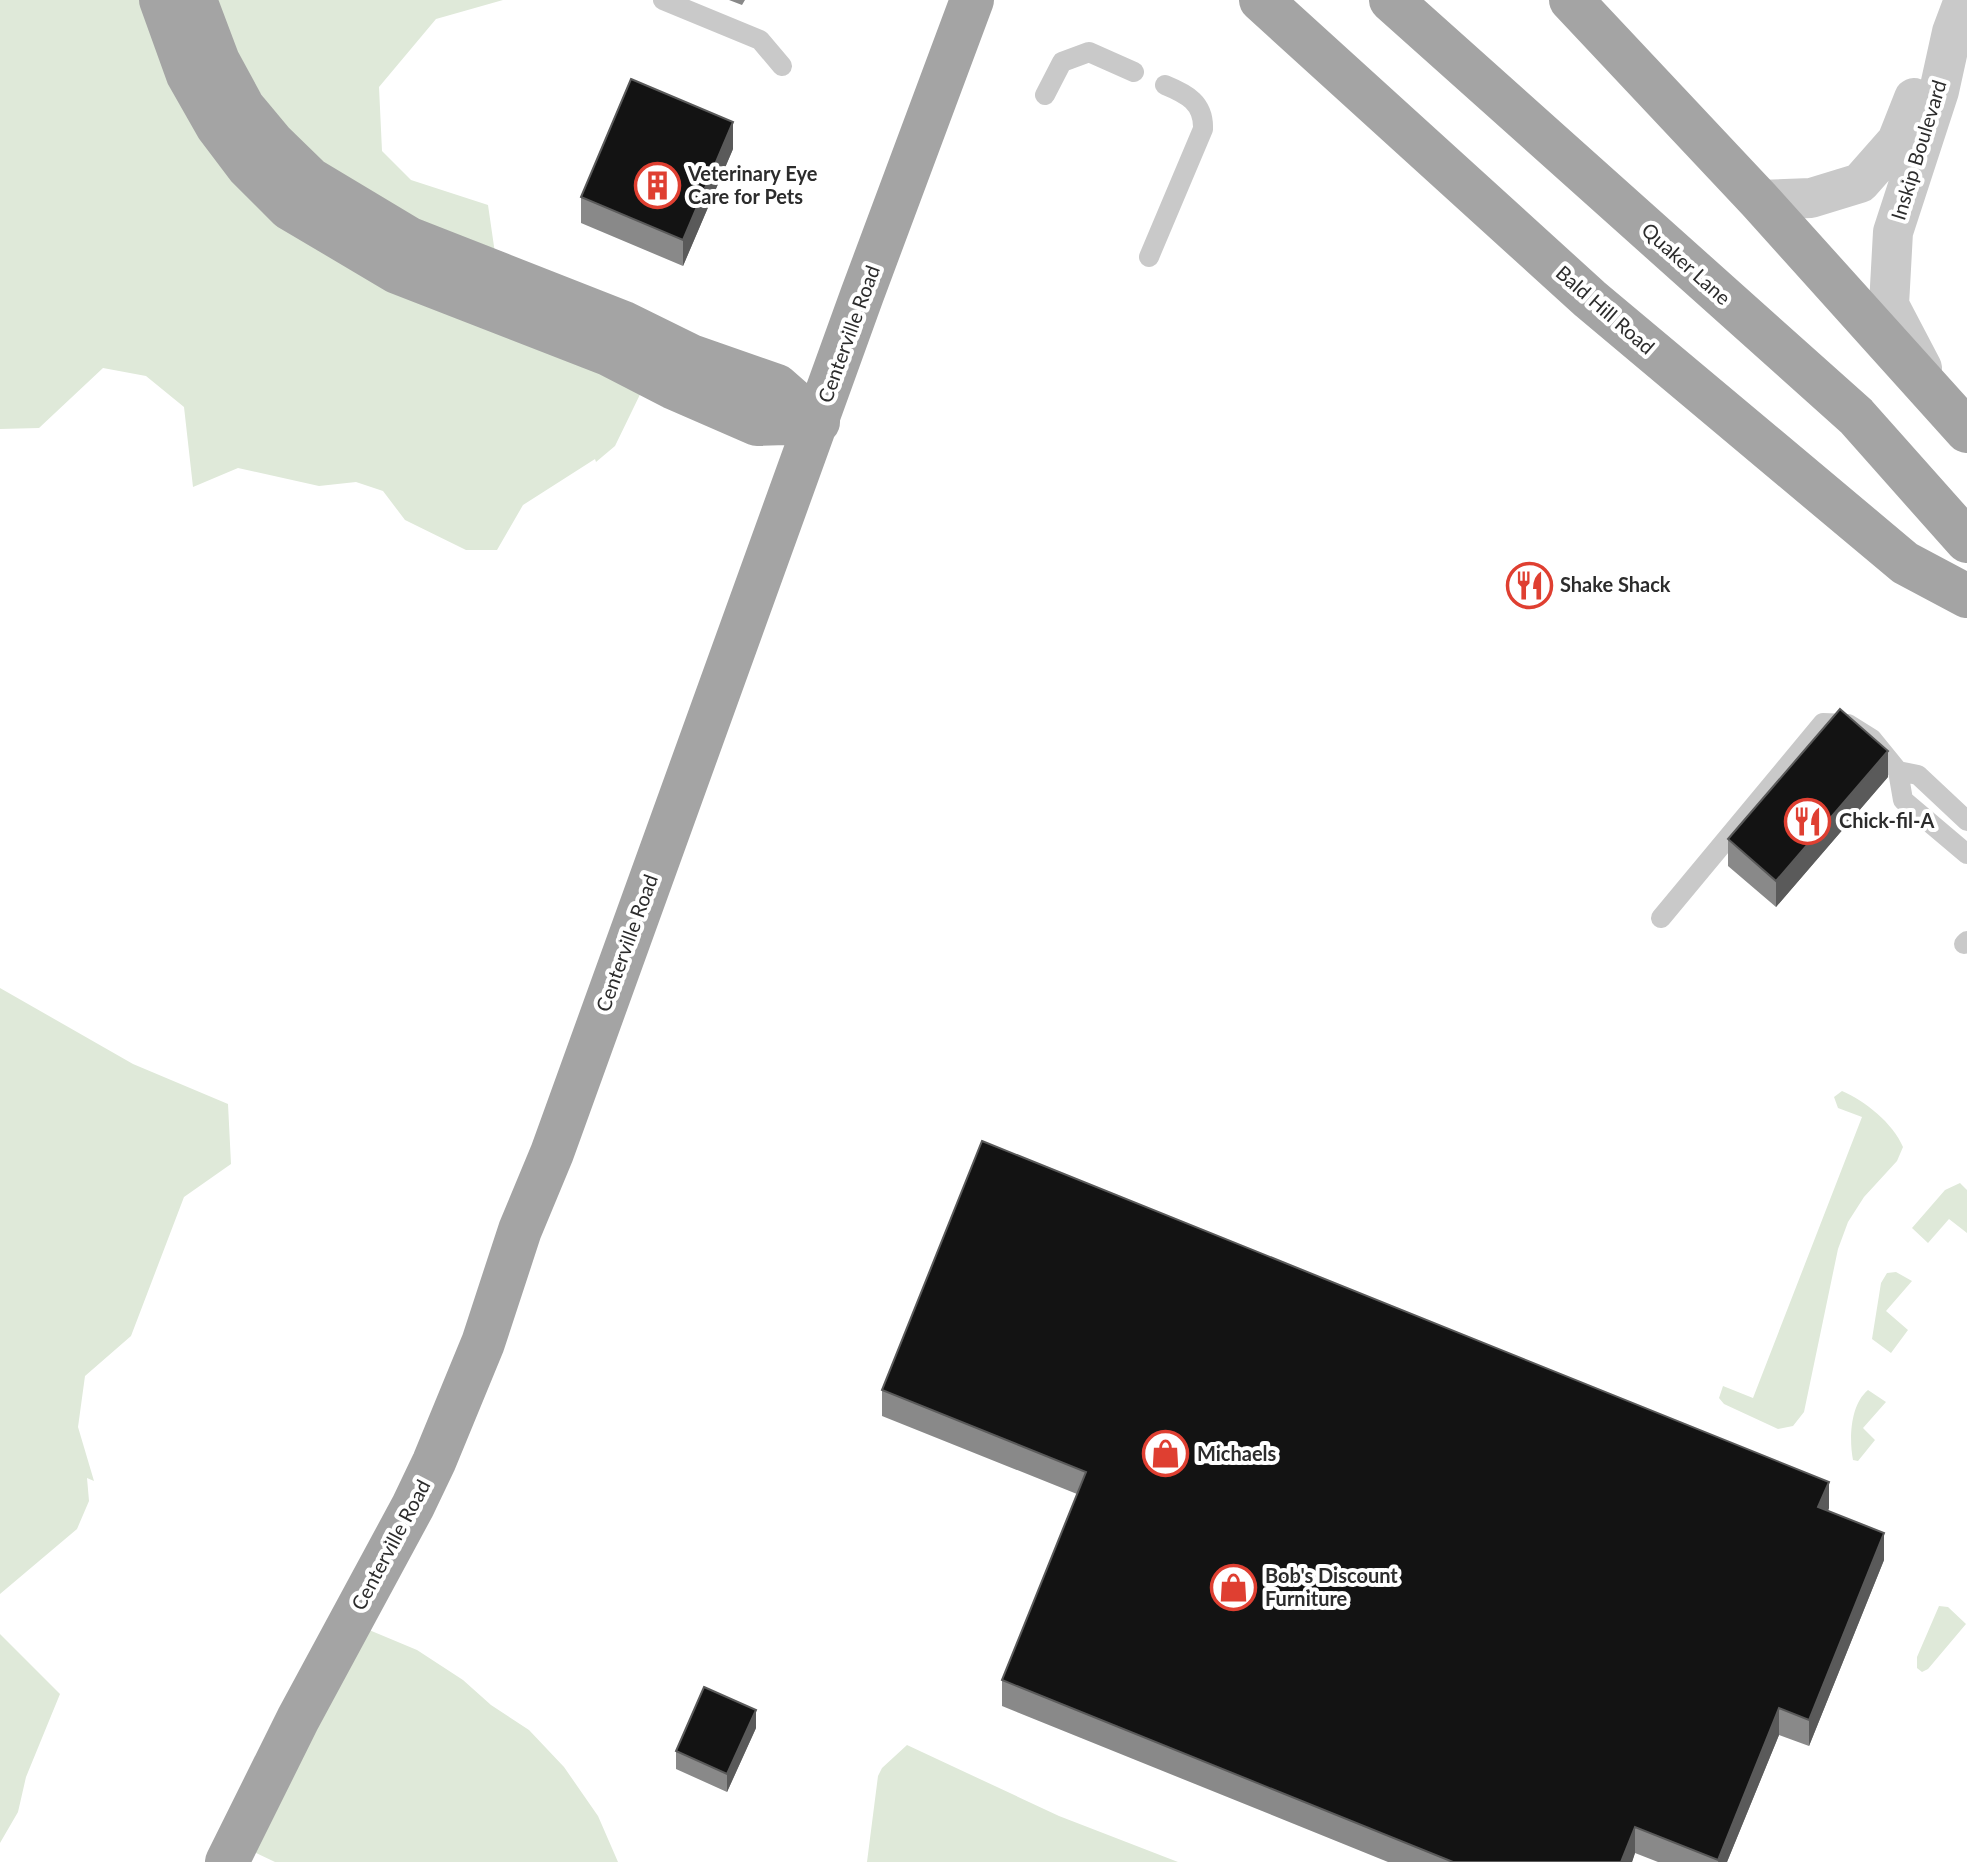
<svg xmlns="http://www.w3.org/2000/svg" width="1967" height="1862" font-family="Lato,sans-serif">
  <rect width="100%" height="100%" fill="#fff"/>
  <path fill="#dfe9d9" d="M0,0H161L222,131L648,378L615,446L596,462L595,459L523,505L497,550H466L405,520L383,491L356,482L319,486L238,468L193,487L184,407L146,376L103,368L39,428L0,429Z
    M195,0H503L436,19L379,87L382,151L411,180L488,205L498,274L333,197Z
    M0,988L133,1064L228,1104L231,1164L184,1197L131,1336L85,1376L78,1427L94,1481L87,1478L89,1501L77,1529L0,1594Z
    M1842,1091C1865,1101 1893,1123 1903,1147L1897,1161L1864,1197L1848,1222L1838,1249L1804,1412L1793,1426L1778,1429L1724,1404L1719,1398L1723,1386L1753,1398L1862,1117L1838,1108L1834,1097Z
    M1960,1183L1967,1190V1233L1949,1219L1928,1243L1912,1228L1945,1190Z
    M1896,1272L1912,1281L1886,1311L1908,1330L1891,1353L1872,1339L1881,1283L1887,1273Z
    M1868,1390L1886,1402L1863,1428L1875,1440L1858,1461L1853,1460C1849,1439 1850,1405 1868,1390Z
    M1939,1606L1948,1607L1966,1624L1928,1669L1922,1672L1917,1668V1657Z
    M350,1622L417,1650L463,1680L491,1705L529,1730L564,1767L598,1816L618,1862H275L235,1843Z
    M0,1634L60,1694L26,1777L18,1812L0,1843Z
    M907,1745L1059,1816L1178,1862H867L878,1776L882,1768Z"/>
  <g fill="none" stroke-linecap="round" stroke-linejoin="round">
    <path stroke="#c9c9c9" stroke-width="20" d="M663,0L760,40L782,66
      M1045,95L1062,62L1089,52L1134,72
      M1149,257L1203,129C1204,103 1187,94 1165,85
      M1898,771L1918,775L1967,821
      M1661,918L1823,723L1848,724L1872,739L1898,771L1903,800L1967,854
      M1964,944L1967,941"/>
    <path stroke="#c9c9c9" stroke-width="40" d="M1759,200L1811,198L1860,183L1897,141L1914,98
      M1922,368L1889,305L1893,232L1939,91L1952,32L1964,0"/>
    <path stroke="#a4a4a4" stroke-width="44" d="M161,0L188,75L217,126L248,167L289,208L397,272L608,354L672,387L757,424L818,422
      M195,0L218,61L243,107L273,143L310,179L410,239L624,323L691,356L777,386L818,422
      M1261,0L1590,299L1905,563L1967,596
      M1391,0L1856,416L1967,541
      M1571,0L1759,200L1967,431
      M227,1862L298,1719L413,1506L434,1462L483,1343L520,1230L552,1153L862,295L972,0"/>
  </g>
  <path fill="#898989" d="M729,0H745L742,5Z
    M733,149L683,266L581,223V197Z
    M1888,777L1776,907L1728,866V839Z
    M882,1390L1829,1508L1828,1511L1884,1560L1809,1746L1779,1735L1727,1862H1658L1635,1853L1632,1862H1388L1002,1706V1680L1077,1494L882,1416Z
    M756,1728L727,1792L676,1769V1751Z"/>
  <path fill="#5a5a5a" d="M733,122V149L683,266V240Z
    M1888,751V777L1776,907V881Z
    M1829,1482V1508L1818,1533V1507Z
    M1884,1533V1560L1809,1746V1720Z
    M1779,1708V1735L1727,1862H1718Z
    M756,1710V1728L727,1792V1774Z
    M1635,1827V1853L1632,1862H1621Z"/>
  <path fill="#131313" stroke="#5a5a5a" stroke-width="2" d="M631,79L733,122L683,240L581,197Z
    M1840,709L1888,751L1776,881L1728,839Z
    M982,1141L1829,1482L1818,1507L1884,1533L1809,1720L1779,1708L1718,1860L1635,1827L1621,1862H1453L1002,1680L1086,1472L882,1390Z
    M704,1687L756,1710L727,1774L676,1751Z"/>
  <defs>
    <symbol id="building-ring" viewBox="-11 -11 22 22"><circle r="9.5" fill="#fff" stroke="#df3f31" stroke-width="1.5"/><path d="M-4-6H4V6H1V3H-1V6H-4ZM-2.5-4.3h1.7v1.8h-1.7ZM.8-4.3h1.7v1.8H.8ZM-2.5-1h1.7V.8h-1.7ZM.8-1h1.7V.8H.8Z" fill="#df3f31"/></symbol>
    <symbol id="restaurant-ring" viewBox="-11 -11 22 22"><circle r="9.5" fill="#fff" stroke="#df3f31" stroke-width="1.5"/><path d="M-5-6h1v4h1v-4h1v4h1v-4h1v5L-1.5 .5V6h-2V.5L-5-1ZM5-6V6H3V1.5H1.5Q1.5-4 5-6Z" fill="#df3f31"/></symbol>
    <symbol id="shop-ring" viewBox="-11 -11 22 22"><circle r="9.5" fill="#fff" stroke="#df3f31" stroke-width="1.5"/><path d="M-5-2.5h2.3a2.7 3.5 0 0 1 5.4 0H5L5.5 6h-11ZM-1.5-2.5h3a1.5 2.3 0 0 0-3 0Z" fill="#df3f31"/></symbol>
  </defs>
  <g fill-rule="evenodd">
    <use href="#building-ring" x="632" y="160" width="51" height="51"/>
    <use href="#restaurant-ring" x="1504" y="560" width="51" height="51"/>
    <use href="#restaurant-ring" x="1782" y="796" width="51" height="51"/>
    <use href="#shop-ring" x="1140" y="1428" width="51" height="51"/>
    <use href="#shop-ring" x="1208" y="1562" width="51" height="51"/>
  </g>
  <g text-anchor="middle" stroke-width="8" stroke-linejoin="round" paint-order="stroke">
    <g font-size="20" fill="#2c2c2c" stroke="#fff">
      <text transform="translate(1919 150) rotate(-73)" y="7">Inskip Boulevard</text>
      <text transform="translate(1686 264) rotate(42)" y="7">Quaker Lane</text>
      <text transform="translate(1605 310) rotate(41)" y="7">Bald Hill Road</text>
      <text transform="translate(849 334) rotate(-70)" y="7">Centerville Road</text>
      <text transform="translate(627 943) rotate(-70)" y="7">Centerville Road</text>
      <text transform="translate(391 1545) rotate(-62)" y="7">Centerville Road</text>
    </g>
    <g font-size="20" font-weight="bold" fill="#2c2c2c" stroke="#fff" text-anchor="start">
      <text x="688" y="181">Veterinary Eye<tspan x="688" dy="23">Care for Pets</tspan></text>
      <text x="1560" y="592">Shake Shack</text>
      <text x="1839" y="828">Chick-fil-A</text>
      <text x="1197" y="1461">Michaels</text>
      <text x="1265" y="1583">Bob's Discount<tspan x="1265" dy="23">Furniture</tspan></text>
    </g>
  </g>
</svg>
